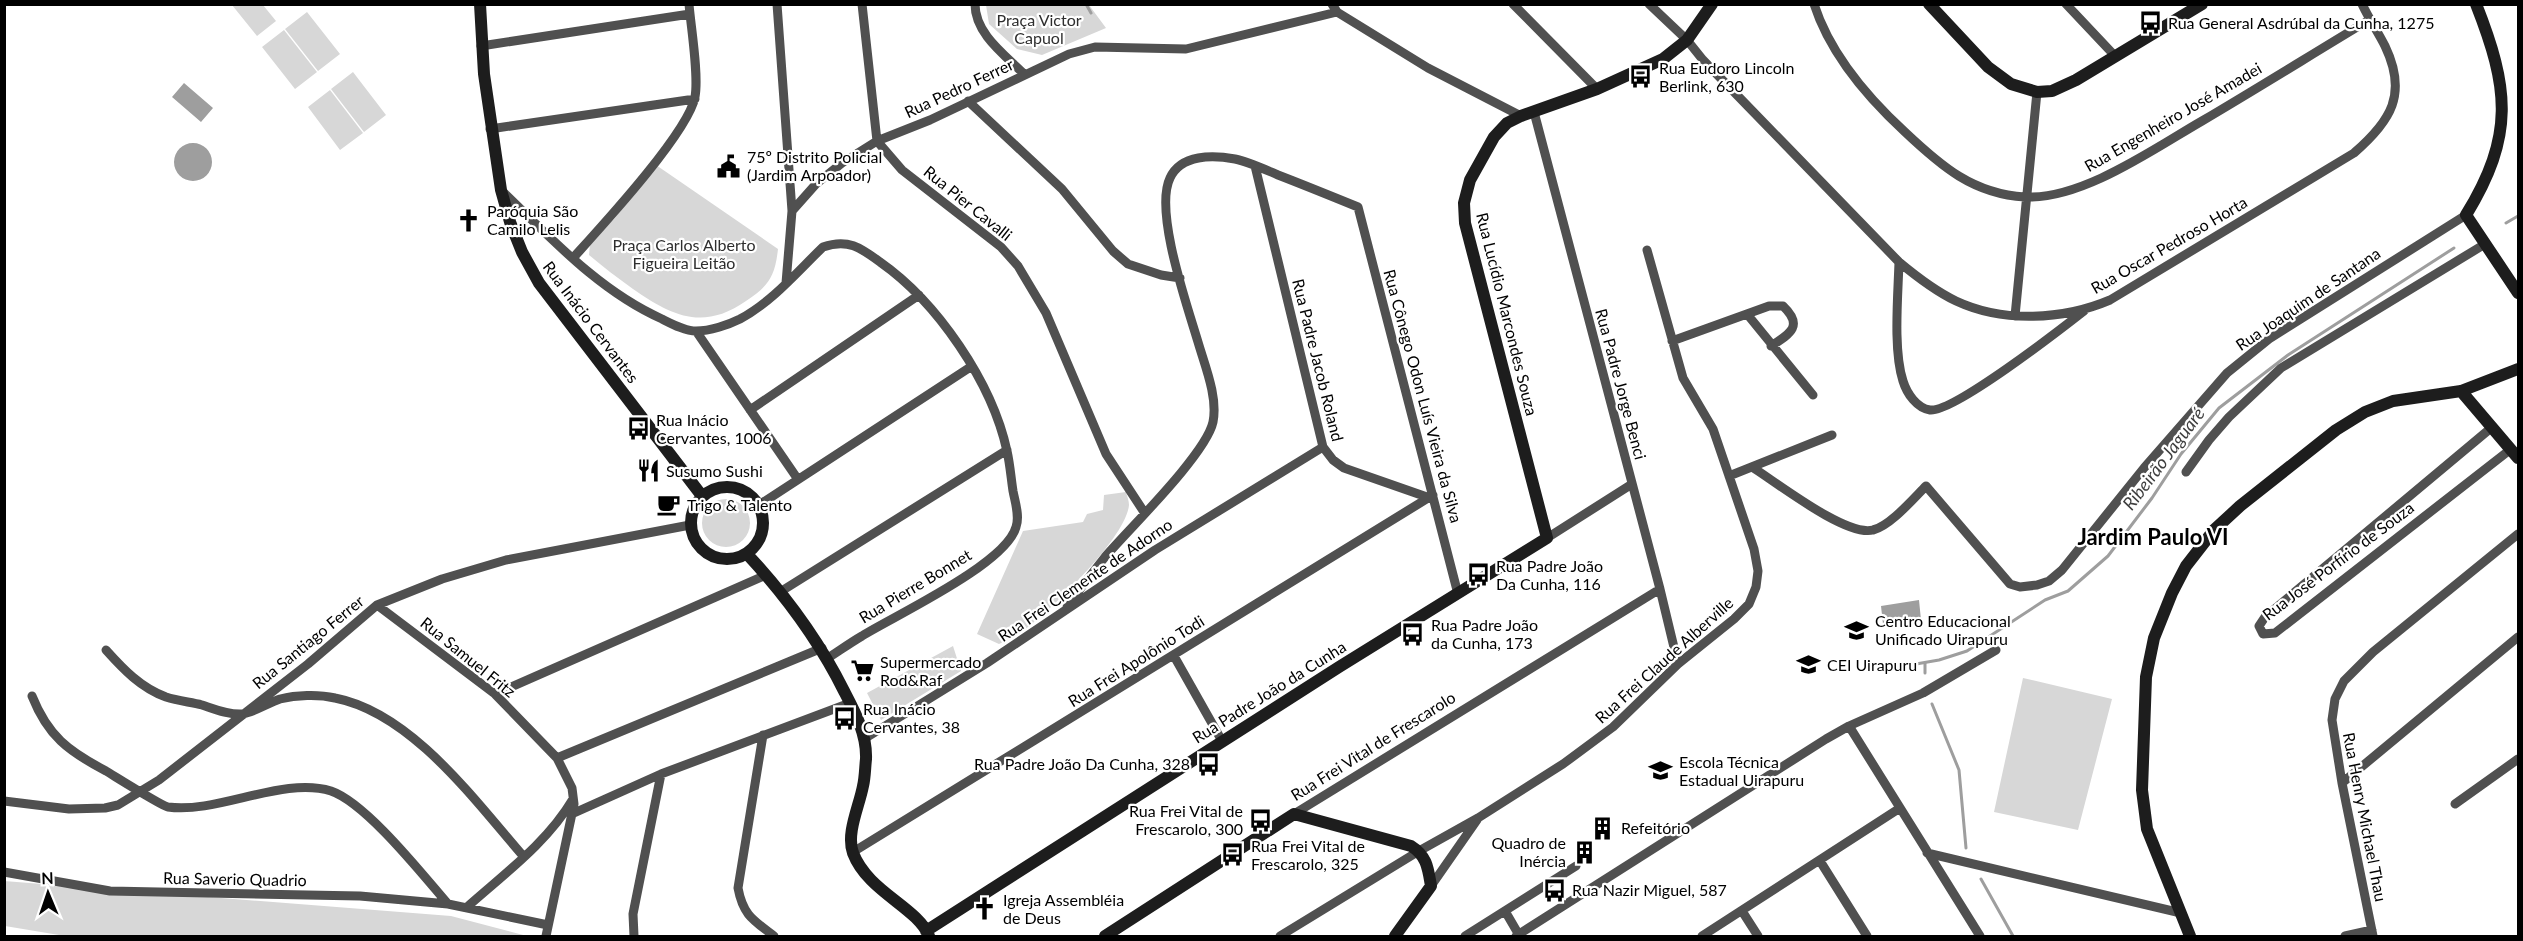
<svg xmlns="http://www.w3.org/2000/svg" width="2523" height="941" font-family="Lato,sans-serif">
  <rect width="100%" height="100%" fill="#fff"/>
  <path fill="#d7d7d7" d="M232,5H263L276,21L257,36Z
    M986,5H1089L1106,28L1042,55L1017,49L989,24Z
    M307,12L340,54L318,71L285,29Z
    M284,30L317,72L295,89L262,47Z
    M353,72L386,115L364,132L331,89Z
    M330,90L363,133L340,150L308,107Z
    M656,165L778,249C775,276 769,286 746,301C703,331 672,316 633,289C618,278 603,267 589,255L590,244L615,218Z
    M1126,492C1127,496 1129,501 1129,505C1126,538 1050,611 1023,631C1016,636 1007,640 999,644L977,634L1023,531L1083,522L1087,514L1103,510L1104,495Z
    M702 523a24 24 0 1 1 48 0a24 24 0 1 1-48 0Z
    M953,646L961,671L881,720L867,693Z
    M2023,678L2112,699L2078,830L1994,812Z
    M4,881L451,916L527,936H65L5,926Z"/>
  <path fill="#9e9e9e" d="M184,83L213,108L201,122L172,97Z
    M174 162a19 19 0 1 1 38 0a19 19 0 1 1-38 0Z
    M1919,600L1921,620L1883,624L1881,606Z"/>
  <g fill="none" stroke-linecap="round" stroke-linejoin="round">
    <path stroke="#9e9e9e" stroke-width="3" d="M1086,4L1091,13
      M2506,223L2518,216
      M1925,663V673
      M1893,668L1939,660L1967,651L2045,600L2068,591L2108,556L2152,498L2181,454L2219,408L2288,355L2454,248
      M1932,704L1959,770L1966,848
      M1981,879L2013,936"/>
    <path stroke="#505050" stroke-width="9" d="M777,4L792,211L786,283
      M862,4L877,141L902,170L1001,247L1018,266L1046,313L1106,454L1144,512
      M975,4C975,34 1005,55 1024,74
      M1332,4L1337,12L1428,68L1521,116
      M1513,4L1597,89
      M1649,4L1687,40L1703,60L1899,262C1917,277 1935,291 1956,301C2003,323 2063,320 2110,300L2354,153C2391,121 2408,94 2385,46C2378,32 2369,19 2362,4
      M1814,4C1830,54 1867,97 1905,132C1941,166 1973,194 2025,197C2082,200 2155,148 2202,121C2258,88 2314,53 2369,20
      M2066,4L2115,56
      M481,46L690,14
      M968,101L1062,189L1113,251L1128,264L1161,275L1180,278
      M1534,112L1660,589L1678,664
      M490,129L695,99
      M1255,166L1323,447L1333,460L1344,468L1427,497
      M502,191C551,238 599,291 662,319C672,324 685,331 696,331C710,331 728,325 740,319C772,302 797,272 823,247C848,238 861,248 880,262C937,302 992,382 1007,451C1010,464 1011,478 1013,491C1015,502 1020,516 1016,527C1006,564 896,615 862,636C850,643 839,651 828,658
      M792,211L816,184L842,163L877,141L930,120L1069,54L1095,47L1186,49L1337,12
      M573,258C601,227 688,133 695,97C699,75 691,28 689,4
      M1899,262C1898,296 1893,350 1903,381C1907,394 1917,408 1930,410C1953,413 2061,329 2084,311
      M1747,314L1813,395
      M2015,316L2037,92
      M696,331L797,478
      M1672,341L1769,306H1783C1804,326 1790,334 1771,346
      M750,410L919,295
      M2491,428L2265,617L2259,626L2263,634L2275,633L2511,449
      M1752,467C1776,482 1846,537 1873,530C1890,526 1913,499 1926,486L2010,584L2020,587L2037,585L2049,581L2062,570L2144,468L2227,373L2269,339L2466,215
      M2186,472L2209,440L2229,417L2281,368L2485,244
      M1729,476L1832,435
      M759,505L972,366
      M1547,538L1632,484
      M780,592L1007,450
      M377,605L495,694L557,758L572,788L574,804L546,936
      M1067,607C1079,590 1092,573 1105,557C1130,528 1206,454 1213,422C1218,397 1205,366 1198,342C1187,305 1154,211 1170,178C1181,154 1213,155 1235,159C1249,162 1264,169 1278,175C1304,185 1331,196 1358,207L1458,594
      M106,650C123,669 141,688 166,697C178,701 190,702 202,705C214,709 228,715 242,714C255,712 268,703 280,699C296,695 318,694 335,698C412,713 475,801 524,857
      M1174,656L1222,741
      M495,694L766,575
      M32,696C48,736 68,751 106,771C116,777 162,806 168,807C218,814 283,776 331,791C366,803 422,874 448,904
      M1849,726L1980,936
      M763,735L738,888C743,915 753,920 774,936
      M864,739L987,663L1155,550L1323,447
      M557,758L822,648
      M2342,783L2518,637
      M4,801L69,809L105,808L118,805L159,780L308,664L377,605L442,579L506,560L690,525
      M2455,804L2518,759
      M574,813L661,774L850,703
      M1294,814L1660,589
      M853,852L1433,495
      M1927,853L2181,913
      M1820,861L1867,936
      M4,872L110,891L360,896L448,904L548,925
      M1431,886L1477,820
      M466,908C504,874 547,843 573,799
      M1505,911L1519,935
      M1742,911L1758,936
      M634,936L633,914L661,774
      M1280,936L1419,851L1478,818L1563,764L1613,727L1678,664L1734,619L1749,604L1756,587L1758,571L1754,549L1713,429L1683,378L1647,250
      M1465,936L1576,866
      M1516,936L1826,739L1849,726L1923,693L1996,650
      M1702,936L1900,808
      M2345,936L2372,930
      M2373,936L2342,783L2332,720L2335,699L2344,681L2373,652L2518,534"/>
    <path stroke="#1d1d1d" stroke-width="12" d="M480,4L484,74L501,190L510,222L522,252L539,283L702,496
      M1929,4L1988,67L2011,84L2037,92L2052,91L2076,80L2202,4
      M2476,4C2509,88 2515,135 2466,215L2518,293
      M2461,391L2518,458
      M691 523a36 36 0 1 1 72 0a36 36 0 1 1-72 0Z
      M747,554C786,596 818,639 844,691C855,712 867,734 866,759C865,768 865,778 863,786C859,807 846,833 853,853C868,892 917,907 929,936
      M926,931L1339,667L1547,538L1465,223L1464,203L1470,180L1494,137L1507,123L1521,116L1597,89L1663,59L1687,40L1712,4
      M1105,936L1294,814L1411,846C1427,856 1428,868 1431,886L1395,936
      M2190,936L2147,829L2142,790L2146,677L2154,638L2172,593L2186,566L2214,530L2240,506L2336,430L2365,412L2393,401L2461,391L2518,369"/>
  </g>
  <defs>
    <symbol id="bus-bare" viewBox="-9 -9 18 18"><path d="M-5-6H5V4H4V6H2V4H-2V6H-4V4H-5ZM-3.5-4V0h7V-4ZM-3.5 1.2v1.5H-2V1.2ZM2 1.2v1.5H3.5V1.2Z" fill="#000" stroke="#fff" stroke-width="2.5" paint-order="stroke"/></symbol>
    <symbol id="civic-bare" viewBox="-9 -9 18 18"><path d="M-.6-6.5H3V-4.5H.6V-3L4-1V1h2V6H-6V1h2V-1L-.6-3ZM-1.2 2.5V6h2.4V2.5Z" fill="#000" stroke="#fff" stroke-width="2.5" paint-order="stroke"/></symbol>
    <symbol id="church-bare" viewBox="-9 -9 18 18"><path d="M-1.2-6h2.4v3.5h3.3v2.4h-3.3V6h-2.4V-.1h-3.3v-2.4h3.3Z" fill="#000" stroke="#fff" stroke-width="2.5" paint-order="stroke"/></symbol>
    <symbol id="restaurant-bare" viewBox="-9 -9 18 18"><path d="M-5-6h1v4h1v-4h1v4h1v-4h1v5L-1.5 .5V6h-2V.5L-5-1ZM5-6V6H3V1.5H1.5Q1.5-4 5-6Z" fill="#000" stroke="#fff" stroke-width="2.5" paint-order="stroke"/></symbol>
    <symbol id="cafe-bare" viewBox="-9 -9 18 18"><path d="M-5.5-4.5H6V0H3Q3 3.5 0 3.5H-2.5Q-5.5 3.5-5.5 0ZM3-3.2v2h1.7v-2ZM-6 4.5H4V6H-6Z" fill="#000" stroke="#fff" stroke-width="2.5" paint-order="stroke"/></symbol>
    <symbol id="school-bare" viewBox="-9 -9 18 18"><path d="M0-5L7-2L0 1L-7-2ZM-4 1L0 2.5L4 1V4Q0 6-4 4Z" fill="#000" stroke="#fff" stroke-width="2.5" paint-order="stroke"/></symbol>
    <symbol id="supermarket-bare" viewBox="-9 -9 18 18"><path d="M-6-5.5h2.5l.6 2H6L4.5 2H-2.5L-4.4-4H-6ZM-1.5 3.2a1.3 1.3 0 1 0 .1 0ZM3 3.2a1.3 1.3 0 1 0 .1 0Z" fill="#000" stroke="#fff" stroke-width="2.5" paint-order="stroke"/></symbol>
    <symbol id="university-bare" viewBox="-9 -9 18 18"><path d="M0-5L7-2L0 1L-7-2ZM-4 1L0 2.5L4 1V4Q0 6-4 4Z" fill="#000" stroke="#fff" stroke-width="2.5" paint-order="stroke"/></symbol>
    <symbol id="building-bare" viewBox="-9 -9 18 18"><path d="M-4-6H4V6H1V3H-1V6H-4ZM-2.5-4.3h1.7v1.8h-1.7ZM.8-4.3h1.7v1.8H.8ZM-2.5-1h1.7V.8h-1.7ZM.8-1h1.7V.8H.8Z" fill="#000" stroke="#fff" stroke-width="2.5" paint-order="stroke"/></symbol>
  </defs>
  <g fill-rule="evenodd">
    <use href="#bus-bare" x="2134" y="6" width="33" height="33"/>
    <use href="#bus-bare" x="1624" y="60" width="33" height="33"/>
    <use href="#civic-bare" x="712" y="150" width="33" height="33"/>
    <use href="#church-bare" x="452" y="204" width="33" height="33"/>
    <use href="#bus-bare" x="622" y="412" width="33" height="33"/>
    <use href="#restaurant-bare" x="632" y="454" width="33" height="33"/>
    <use href="#cafe-bare" x="652" y="488" width="33" height="33"/>
    <use href="#bus-bare" x="1462" y="558" width="33" height="33"/>
    <use href="#school-bare" x="1840" y="614" width="33" height="33"/>
    <use href="#bus-bare" x="1396" y="618" width="33" height="33"/>
    <use href="#school-bare" x="1792" y="648" width="33" height="33"/>
    <use href="#supermarket-bare" x="846" y="654" width="33" height="33"/>
    <use href="#bus-bare" x="828" y="702" width="33" height="33"/>
    <use href="#bus-bare" x="1192" y="748" width="33" height="33"/>
    <use href="#university-bare" x="1644" y="754" width="33" height="33"/>
    <use href="#bus-bare" x="1244" y="804" width="33" height="33"/>
    <use href="#building-bare" x="1586" y="812" width="33" height="33"/>
    <use href="#building-bare" x="1568" y="836" width="33" height="33"/>
    <use href="#bus-bare" x="1216" y="838" width="33" height="33"/>
    <use href="#bus-bare" x="1538" y="874" width="33" height="33"/>
    <use href="#church-bare" x="968" y="892" width="33" height="33"/>
  </g>
  <g text-anchor="middle" stroke-width="4.5" stroke-linejoin="round" paint-order="stroke">
    <g font-size="16" fill="#2e2e2e" stroke="#fff">
      <text x="1039" y="26">Praça Victor<tspan x="1039" dy="18">Capuol</tspan></text>
      <text x="684" y="251">Praça Carlos Alberto<tspan x="684" dy="18">Figueira Leitão</tspan></text>
    </g>
    <g font-size="16" fill="#000" stroke="#fff" text-anchor="start">
      <text x="2168" y="29">Rua General Asdrúbal da Cunha, 1275</text>
      <text x="1659" y="74">Rua Eudoro Lincoln<tspan x="1659" dy="18">Berlink, 630</tspan></text>
      <text x="747" y="163">75º Distrito Policial<tspan x="747" dy="18">(Jardim Arpoador)</tspan></text>
      <text x="487" y="217">Paróquia São<tspan x="487" dy="18">Camilo Lelis</tspan></text>
      <text x="656" y="426">Rua Inácio<tspan x="656" dy="18">Cervantes, 1006</tspan></text>
      <text x="666" y="477">Susumo Sushi</text>
      <text x="687" y="511">Trigo &amp; Talento</text>
      <text x="1496" y="572">Rua Padre João<tspan x="1496" dy="18">Da Cunha, 116</tspan></text>
      <text x="1875" y="627">Centro Educacional<tspan x="1875" dy="18">Unificado Uirapuru</tspan></text>
      <text x="1431" y="631">Rua Padre João<tspan x="1431" dy="18">da Cunha, 173</tspan></text>
      <text x="880" y="668">Supermercado<tspan x="880" dy="18">Rod&amp;Raf</tspan></text>
      <text x="1827" y="671">CEI Uirapuru</text>
      <text x="863" y="715">Rua Inácio<tspan x="863" dy="18">Cervantes, 38</tspan></text>
      <text x="1679" y="768">Escola Técnica<tspan x="1679" dy="18">Estadual Uirapuru</tspan></text>
      <text x="1190" y="770" text-anchor="end">Rua Padre João Da Cunha, 328</text>
      <text x="1243" y="817" text-anchor="end">Rua Frei Vital de<tspan x="1243" dy="18">Frescarolo, 300</tspan></text>
      <text x="1621" y="834">Refeitório</text>
      <text x="1566" y="849" text-anchor="end">Quadro de<tspan x="1566" dy="18">Inércia</tspan></text>
      <text x="1251" y="852">Rua Frei Vital de<tspan x="1251" dy="18">Frescarolo, 325</tspan></text>
      <text x="1572" y="896">Rua Nazir Miguel, 587</text>
      <text x="1003" y="906">Igreja Assembléia<tspan x="1003" dy="18">de Deus</tspan></text>
    </g>
    <g font-size="16" fill="#000" stroke="#fff">
      <text transform="translate(959 88) rotate(-25)" y="6">Rua Pedro Ferrer</text>
      <text transform="translate(2173 117) rotate(-30)" y="6">Rua Engenheiro José Amadei</text>
      <text transform="translate(968 203) rotate(39)" y="6">Rua Pier Cavalli</text>
      <text transform="translate(2169 245) rotate(-30)" y="6">Rua Oscar Pedroso Horta</text>
      <text transform="translate(2308 299) rotate(-34)" y="6">Rua Joaquim de Santana</text>
      <text transform="translate(1507 314) rotate(76)" y="6">Rua Lucídio Marcondes Souza</text>
      <text transform="translate(591 322) rotate(53)" y="6">Rua Inácio Cervantes</text>
      <text transform="translate(1318 360) rotate(76)" y="6">Rua Padre Jacob Roland</text>
      <text transform="translate(1621 384) rotate(75)" y="6">Rua Padre Jorge Benci</text>
      <text transform="translate(1423 396) rotate(75)" y="6">Rua Cônego Odon Luís Vieira da Silva</text>
      <text transform="translate(2338 561) rotate(-37)" y="6">Rua José Porfírio de Souza</text>
      <text transform="translate(1085 580) rotate(-34)" y="6">Rua Frei Clemente de Adorno</text>
      <text transform="translate(915 586) rotate(-31)" y="6">Rua Pierre Bonnet</text>
      <text transform="translate(308 642) rotate(-39)" y="6">Rua Santiago Ferrer</text>
      <text transform="translate(468 657) rotate(39)" y="6">Rua Samuel Fritz</text>
      <text transform="translate(1664 660) rotate(-42)" y="6">Rua Frei Claude Alberville</text>
      <text transform="translate(1136 661) rotate(-32)" y="6">Rua Frei Apolônio Todi</text>
      <text transform="translate(1269 692) rotate(-32)" y="6">Rua Padre João da Cunha</text>
      <text transform="translate(1373 746) rotate(-32)" y="6">Rua Frei Vital de Frescarolo</text>
      <text transform="translate(2365 817) rotate(79)" y="6">Rua Henry Michael Thau</text>
      <text transform="translate(235 879) rotate(1)" y="6">Rua Saverio Quadrio</text>
    </g>
    <g font-size="18" font-style="italic" fill="#3f3f3f" stroke="#fff">
      <text transform="translate(2164 459) rotate(-53)" y="6">Ribeirão Jaguaré</text>
    </g>
    <g font-size="22" font-weight="bold" fill="#000" stroke="#fff">
      <text x="2153" y="545">Jardim Paulo VI</text>
    </g>
  </g>
  <rect width="2523" height="941" fill="none" stroke="#000000" stroke-width="12"/>
  <g transform="translate(48 893) rotate(358)" stroke="#ffffff" stroke-width="4.5" paint-order="stroke">
  <path d="M0-4.5L10 22L0 15L-10 22Z" fill="#000000"/>
  <text y="-9" font-size="16" font-weight="bold" text-anchor="middle" fill="#000000">N</text>
  </g>
</svg>
